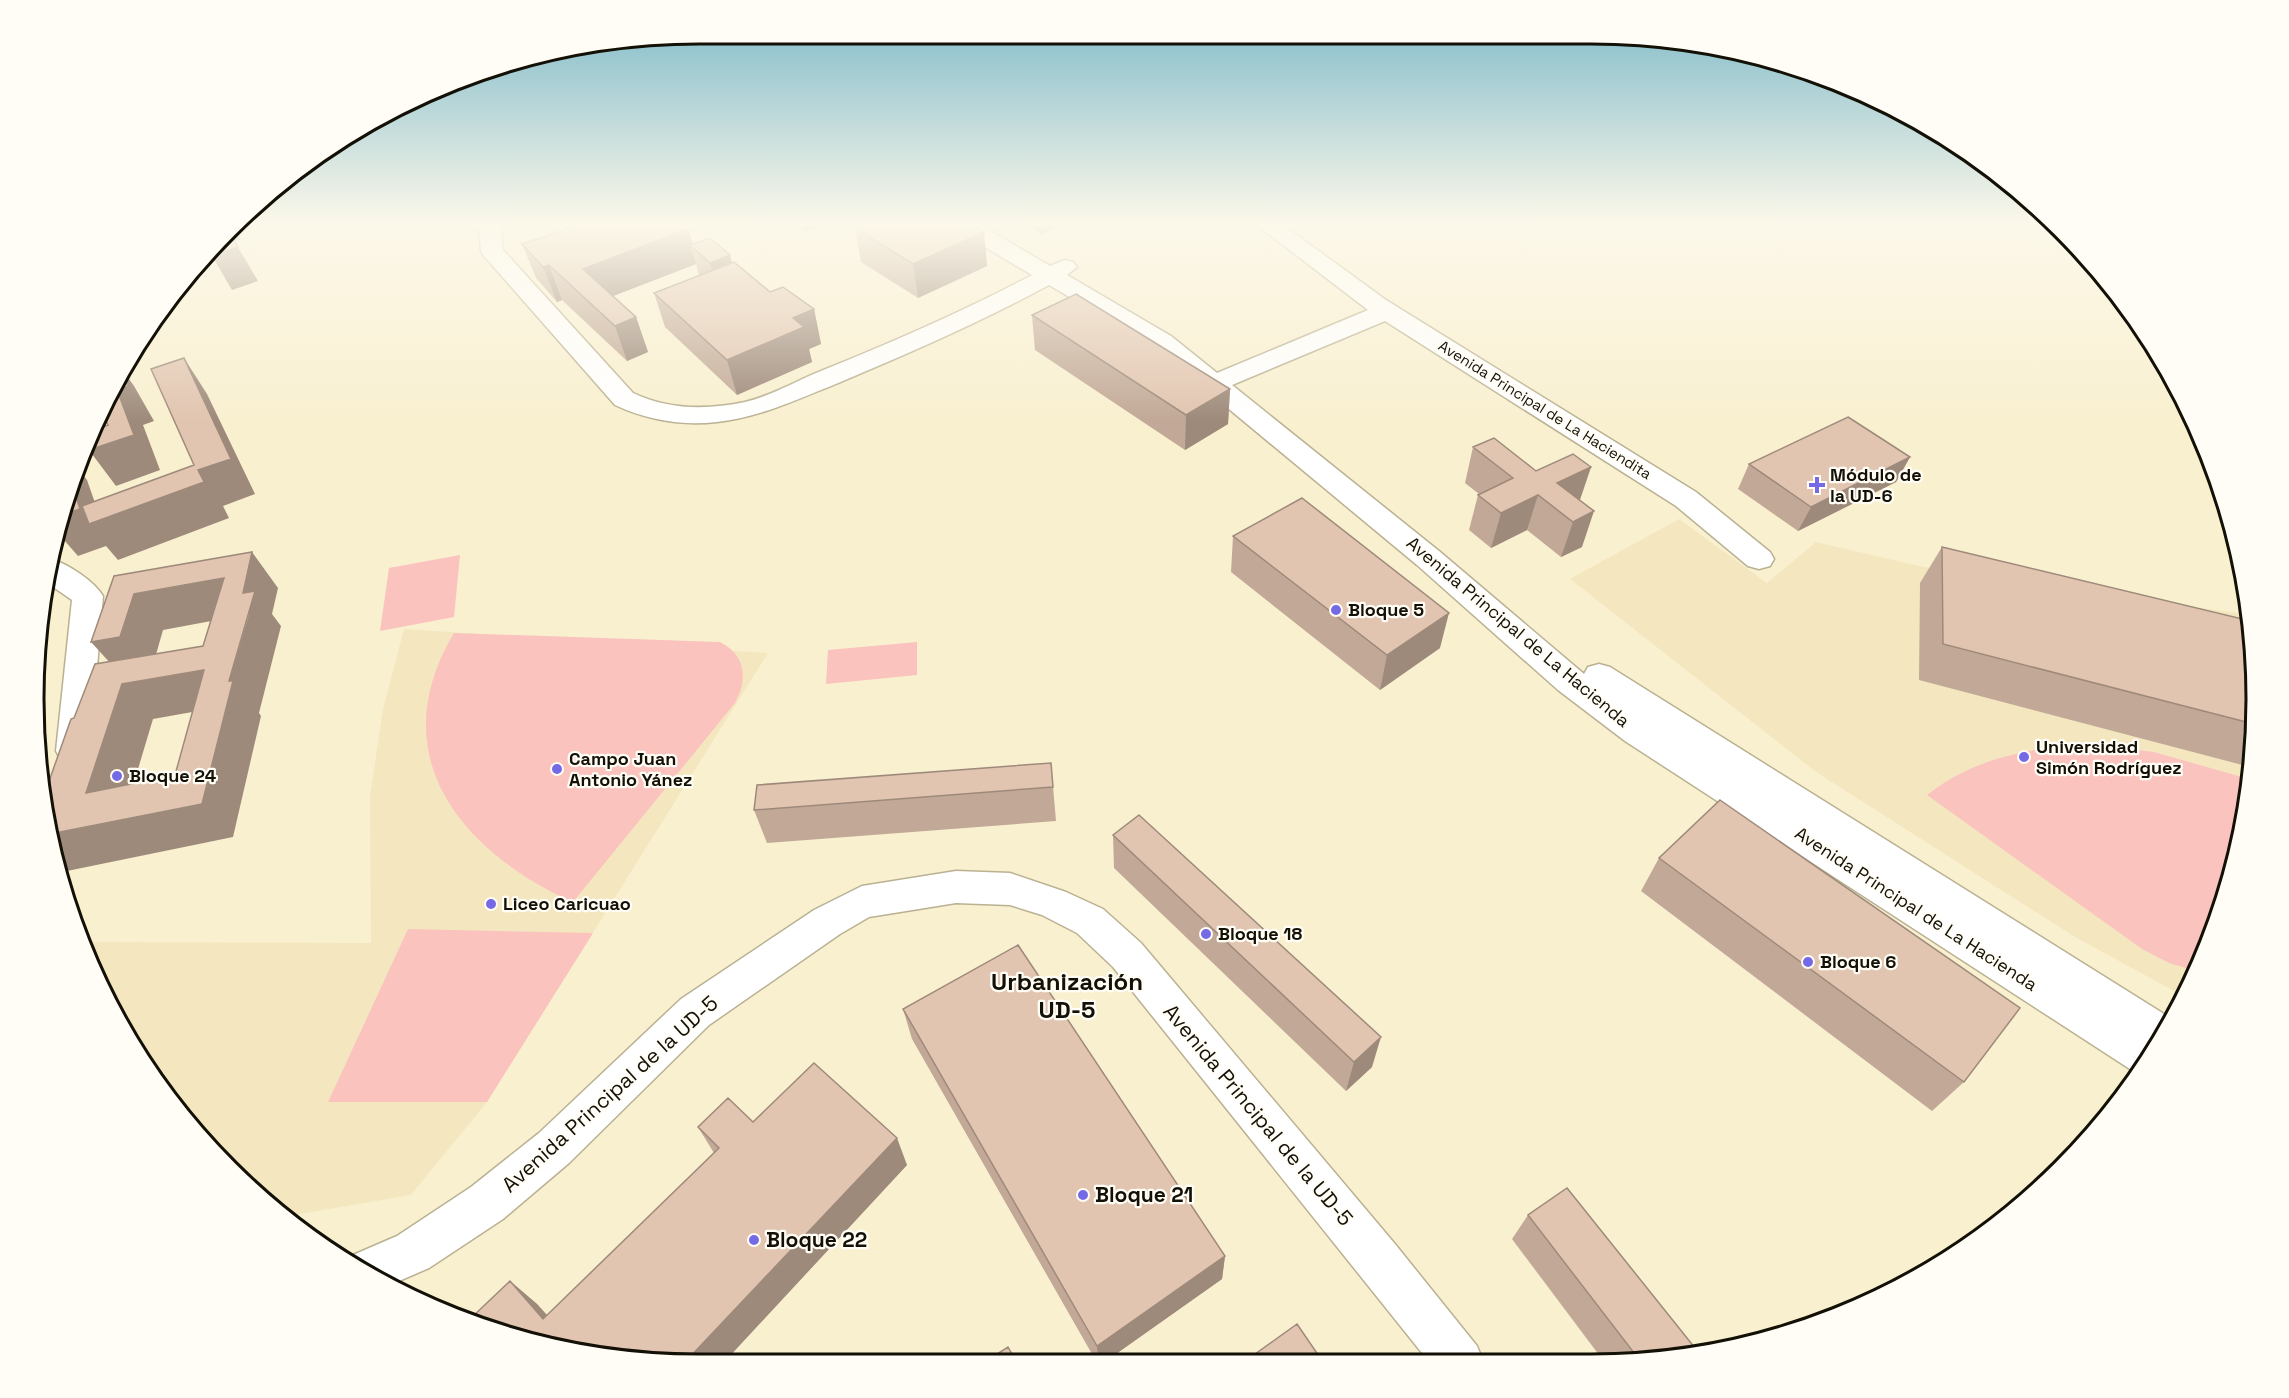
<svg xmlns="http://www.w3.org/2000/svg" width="2289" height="1398" font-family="'Space Grotesk',sans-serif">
  <rect width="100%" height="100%" fill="#f9f0d0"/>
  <path fill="#f4e7c0" d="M1679,519L1767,583L1816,542L1919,566L2250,615L2255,742L2233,871L2185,997L2075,937L1816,772L1570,579Z
    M404,629L768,653L487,1102L411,1195L282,1217L228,1170L145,1069L83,942L371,943L370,796L383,709Z"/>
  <path fill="#fac3be" d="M460,555L454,617L380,631L389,568Z
    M454,633L720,642C746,655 748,679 735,703L573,902C461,852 381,755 454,633Z
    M917,642V675L826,684L828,650Z
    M2095,745L2154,752L2249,779L2233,871L2196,971L2169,963L2142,949L1927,795C1975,757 2035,746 2095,745Z
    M408,929L593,933L487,1102H328Z"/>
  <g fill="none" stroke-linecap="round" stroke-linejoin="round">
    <defs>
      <path id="minor" d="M479,225H501L503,250L633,393C669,410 707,410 745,402C771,396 796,381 821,371C893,342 964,311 1032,275L956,230L953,225H980L1050,266L1065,260L1073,262L1077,267L1067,275L1171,336L1217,373L1368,310L1257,225H1283L1386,300L1696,492L1770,552L1774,559L1770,566L1759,569L1748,566L1676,506L1385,321L1232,385L1439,551L1584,674L1588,667L1599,664L1610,667L2172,1019L2138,1072L2133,1071L1625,741L1558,690L1417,565L1153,346L1049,285C981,322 910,353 838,383C798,399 761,417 717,422C681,426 647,420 615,405L484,256L481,251Z
        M51,559C68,564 94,581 103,596L90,751L85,760L73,764L61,760L56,751L72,600L46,582Z
        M956,871L1010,873L1066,892L1103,909L1141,943L1395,1244L1477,1346L1484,1363H1430L1113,967L1077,933L1042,915L1010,905L956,903L869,917L840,934L709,1025L569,1163L503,1219L429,1268L392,1284L351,1260L353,1255L397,1236L471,1187L539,1133L681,999L814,910L862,886Z"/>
    </defs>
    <use href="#minor" stroke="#bab192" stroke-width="3"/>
    <use href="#minor" fill="#fff" fill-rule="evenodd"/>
  </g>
  <path fill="#c2a997" d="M573,225H683L688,229L693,244L730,255L732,263L770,292L814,309L821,344L809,349L812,362L737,395L665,327L654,293L699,276L696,264L613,296L636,317L648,352L627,361L562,300L557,302L536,278L522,244L574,227Z
    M796,225H823L804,232Z
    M1027,225H1061L1041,234Z
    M855,228L984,232L987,266L918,298L861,262Z
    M1032,315L1230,389L1228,424L1185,450L1035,350Z
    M1473,447L1536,471L1591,467L1580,500L1582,547L1561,557L1527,530L1491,548L1469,530L1478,495L1479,494L1465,483Z
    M1910,457L1896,482L1798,531L1738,489L1749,464Z
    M1233,536L1440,648L1380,690L1231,572Z
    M1942,547L2251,621L2255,742L2250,767L1919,680L1920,583Z
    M1051,763L1056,821L767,843L754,810Z
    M1113,835L1372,1067L1346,1091L1114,868Z
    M1659,858L1964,1082L1932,1111L1641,891Z
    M903,1009L1225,1256L1222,1279L1106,1361H1096L912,1039Z
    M753,1122L907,1165L726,1360L612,1359L475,1323L510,1281L537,1304L547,1315L714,1153L698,1127Z
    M1528,1215L1699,1353L1634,1364L1605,1363L1512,1239Z"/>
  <path fill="#9e8a7b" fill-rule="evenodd" d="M232,225H253L254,227L238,233L241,239L233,242L226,230Z
    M803,225H823L804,232Z
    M1041,225H1061L1041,234Z
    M688,229L694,248L690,245L696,264L595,303L583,269Z
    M984,232L987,266L918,298L913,264Z
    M238,247L258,281L232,290L212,256Z
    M730,255L739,289L720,297L710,263Z
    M549,265L562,300L557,302L543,267Z
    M814,309L821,344L809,349L812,362L737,395L727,360L793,318Z
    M636,317L648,352L627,361L615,326Z
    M184,358L207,394L255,494L223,506L229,518L118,560L106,546L78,556L57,532L71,481L77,467L87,480L101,520L198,470Z
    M124,372L134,386L154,421L143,425L160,470L116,486L89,450L134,435L117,390Z
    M1230,389L1228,424L1185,450L1186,415Z
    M1910,457L1896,482L1798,531L1811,507Z
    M1591,467L1579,502L1557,483Z
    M1538,495L1527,530L1491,548L1501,513Z
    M1594,511L1582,547L1561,557L1573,522Z
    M252,552L278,588L272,614L281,626L259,713L261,716L233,837L67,871L56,862L50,834L86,793L122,684L204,670L229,681L249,614L163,630L151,672L123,677L91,642L134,594L224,578L243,593ZM226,706L202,804L123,819L153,719Z
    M1449,613L1440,648L1380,690L1387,655Z
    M1381,1037L1372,1067L1346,1091L1354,1062Z
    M897,1138L907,1165L726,1360H687Z
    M1225,1256L1222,1279L1106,1361H1098L1097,1346Z
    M510,1281L537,1304L569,1340L543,1319Z"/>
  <path fill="#e1c5b0" stroke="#9e8a7b" stroke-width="1.5" fill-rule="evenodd" d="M579,225H683L688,229L583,269L636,317L615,326L549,265L543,267L522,244Z
    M856,225H972L984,232L913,264L855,228Z
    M227,230L238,247L212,256L209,251Z
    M710,238L730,255L710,263L690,245Z
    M734,262L770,292L783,287L814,309L793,318L804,327L727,360L654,293Z
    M1076,294L1230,389L1186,415L1032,315Z
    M184,358L231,459L198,470L204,482L89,524L82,506L194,465L151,369Z
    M122,375L128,386L117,390L134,435L89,450L87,447L96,429L108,425L103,415Z
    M1848,417L1910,457L1811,507L1749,464Z
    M1494,438L1536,471L1573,454L1591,467L1557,483L1594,511L1573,522L1538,495L1501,513L1478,495L1513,478L1473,447Z
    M71,481L80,509L61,515L68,485Z
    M1302,498L1449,613L1387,655L1233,536Z
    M1942,547L2251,621L2254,724L1943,644Z
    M252,552L243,593L255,591L229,681H233L202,804L50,834L42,801L71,719L74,718L95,664L203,646L224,578L134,594L120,637L91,642L114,576ZM204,670L175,775L86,793L122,684Z
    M1051,763L1053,787L754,810L757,785Z
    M1720,800L2020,1008L1964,1082L1659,858Z
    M1139,815L1381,1037L1354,1062L1113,835Z
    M1018,945L1225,1256L1097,1346L903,1009Z
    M814,1063L897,1138L687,1360L612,1359L475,1323L471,1318L510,1281L543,1319L719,1148L698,1127L728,1098L753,1122Z
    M1567,1188L1699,1353L1641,1362L1528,1215Z
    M1297,1324L1323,1362H1244Z
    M1008,1347L1016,1361H986Z"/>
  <linearGradient id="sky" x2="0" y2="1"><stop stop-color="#7bb8c8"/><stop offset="0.53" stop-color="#fcf8ea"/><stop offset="1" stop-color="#fcf8ea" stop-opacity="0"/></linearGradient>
  <rect width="2289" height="421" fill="url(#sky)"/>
  <g fill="#756ae5" stroke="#fffdf6" stroke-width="2">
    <path d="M1814 476h6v6h6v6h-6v6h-6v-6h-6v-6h6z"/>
    <circle cx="1336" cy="610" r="6"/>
    <circle cx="2024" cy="757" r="6"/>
    <circle cx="557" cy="769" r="6"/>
    <circle cx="117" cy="776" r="6"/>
    <circle cx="491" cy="904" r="6"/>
    <circle cx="1206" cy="934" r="6"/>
    <circle cx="1808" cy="962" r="6"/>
    <circle cx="1083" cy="1195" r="6"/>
    <circle cx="754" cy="1240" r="6"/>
  </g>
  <g text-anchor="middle" stroke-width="4.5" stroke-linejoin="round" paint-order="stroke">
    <g font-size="15" fill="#131006" stroke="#fffdf6">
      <text transform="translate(1545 410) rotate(32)" y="5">Avenida Principal de La Haciendita</text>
    </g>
    <g font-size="18" font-weight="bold" fill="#131006" stroke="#fffdf6" text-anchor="start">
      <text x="1830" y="481">Módulo de<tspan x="1830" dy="21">la UD-6</tspan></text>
      <text x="1348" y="616">Bloque 5</text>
      <text x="2036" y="753">Universidad<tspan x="2036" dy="21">Simón Rodríguez</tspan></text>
      <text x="569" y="765">Campo Juan<tspan x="569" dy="21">Antonio Yánez</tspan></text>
      <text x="129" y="782">Bloque 24</text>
      <text x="503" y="910">Liceo Caricuao</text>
      <text x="1218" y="940">Bloque 18</text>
      <text x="1820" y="968">Bloque 6</text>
    </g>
    <g font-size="18" fill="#131006" stroke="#fffdf6">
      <text transform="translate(1518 632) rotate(40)" y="6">Avenida Principal de La Hacienda</text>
      <text transform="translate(1916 909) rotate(33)" y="6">Avenida Principal de La Hacienda</text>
    </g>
    <g font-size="21" fill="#131006" stroke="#fffdf6">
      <text transform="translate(610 1094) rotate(-42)" y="7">Avenida Principal de la UD-5</text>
      <text transform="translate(1258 1115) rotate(50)" y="7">Avenida Principal de la UD-5</text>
    </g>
    <g font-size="21" font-weight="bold" fill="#131006" stroke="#fffdf6" text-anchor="start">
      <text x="1095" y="1202">Bloque 21</text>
      <text x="766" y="1247">Bloque 22</text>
    </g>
    <g font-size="24" font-weight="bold" fill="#131006" stroke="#fffdf6">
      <text x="1067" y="990">Urbanización<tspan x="1067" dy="28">UD-5</tspan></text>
    </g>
  </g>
  <path d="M0 0H2289V1398H0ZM699 44H1591A655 655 0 0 1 2246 699V699A655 655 0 0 1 1591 1354H699A655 655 0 0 1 44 699V699A655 655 0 0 1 699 44Z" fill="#fffdf6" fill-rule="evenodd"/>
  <path fill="none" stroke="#131006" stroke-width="3" d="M699 44H1591A655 655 0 0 1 2246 699V699A655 655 0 0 1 1591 1354H699A655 655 0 0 1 44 699V699A655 655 0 0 1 699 44Z"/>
</svg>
